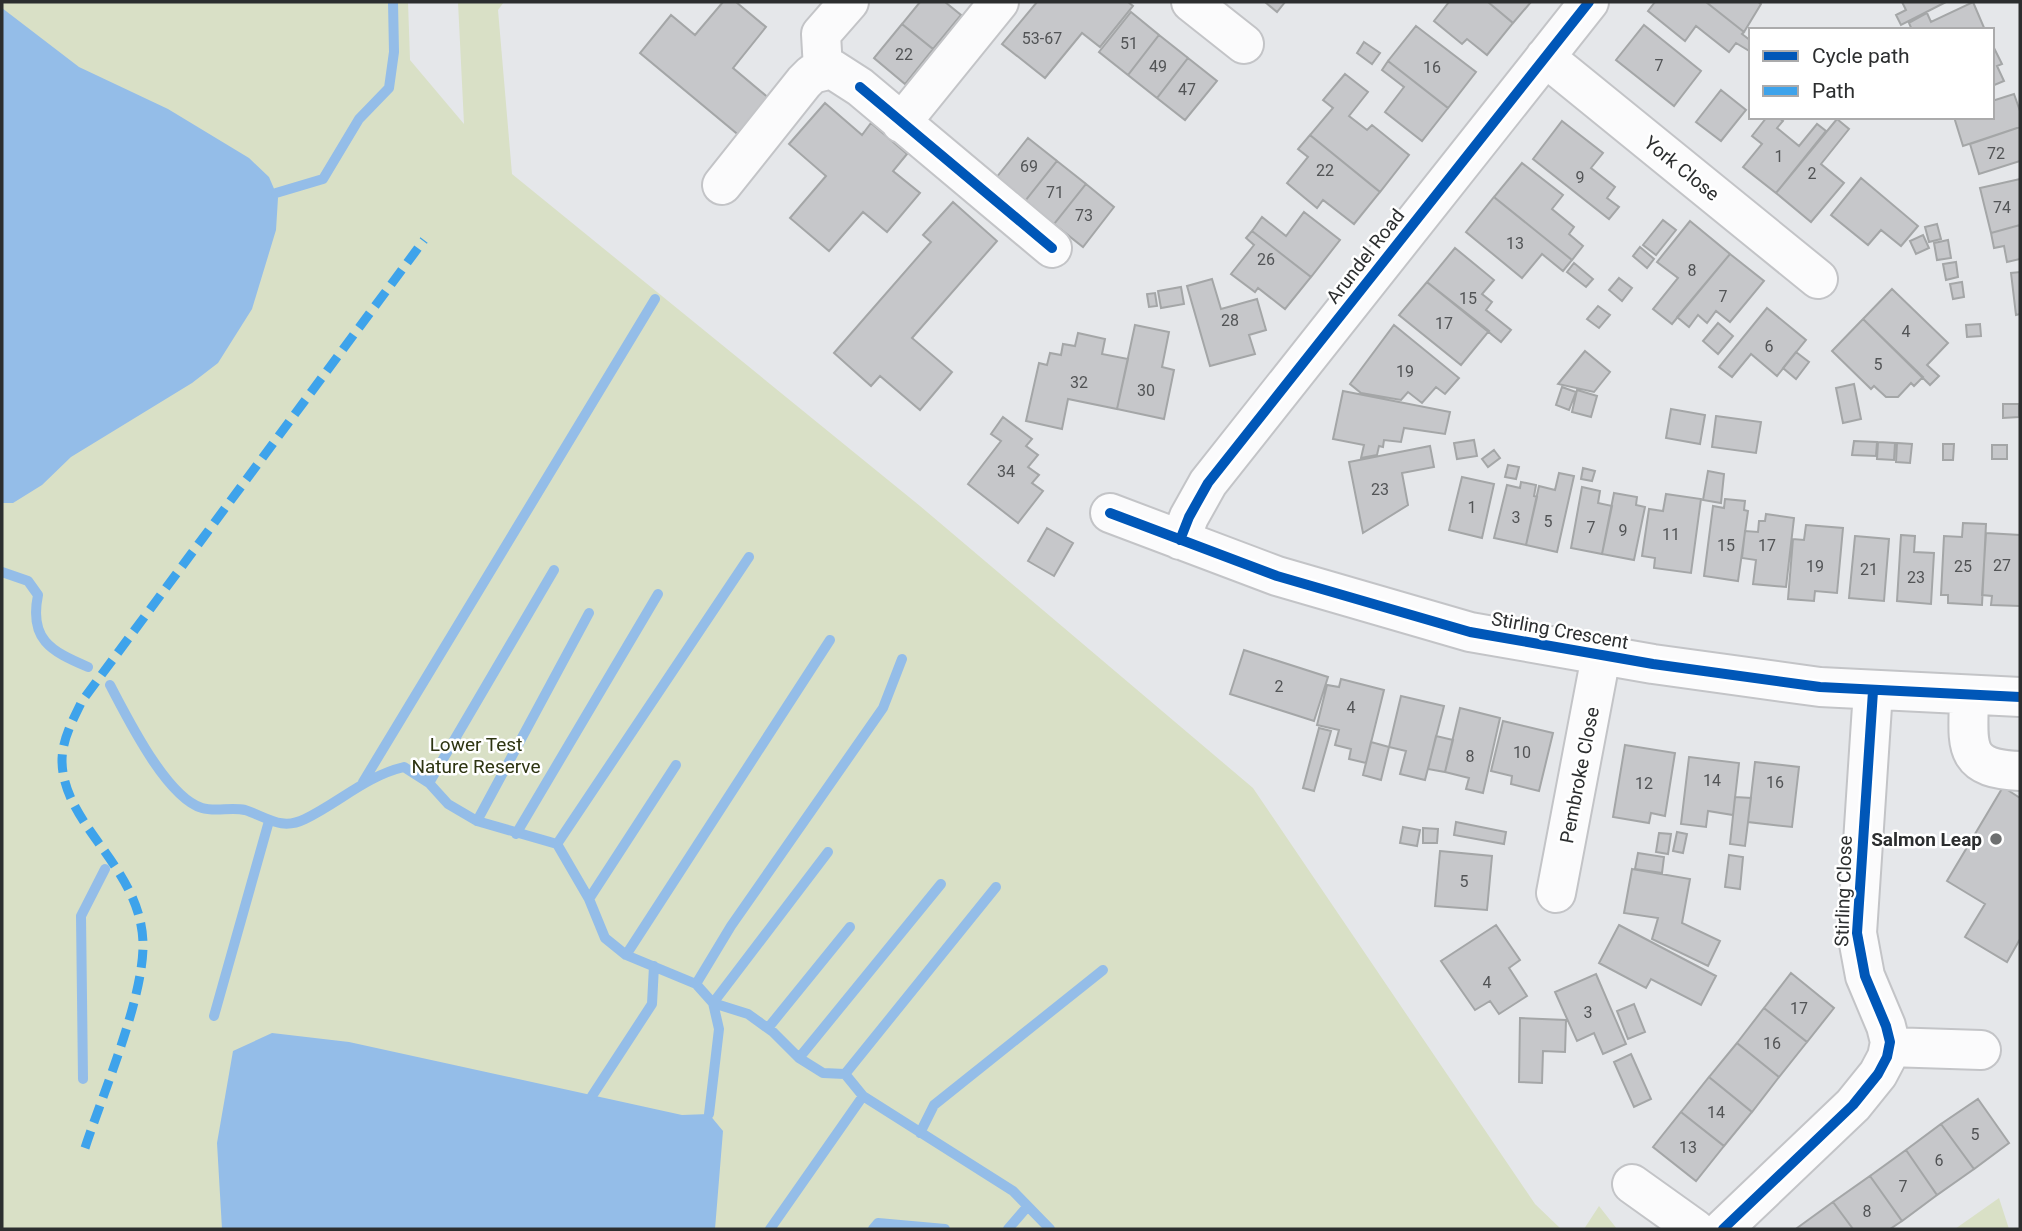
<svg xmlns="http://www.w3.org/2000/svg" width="2022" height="1231" font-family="Roboto,sans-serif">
  <rect width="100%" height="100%" fill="#e5e7ea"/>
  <path fill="#d9e0c6" d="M2,2H408L410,60L464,124L458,2H504L498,10L512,174L920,506L1253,788L1535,1204L1561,1229H2Z
    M1999,1198L2009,1229H1955Z
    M1599,1206L1617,1229H1584Z"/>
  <path fill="#94bde8" d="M2,8L79,67L168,109L249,158L269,177L278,198L276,230L252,309L218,363L192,383L71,457L42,485L13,503H2Z
    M272,1033L349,1042L682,1115L709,1114L723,1131L715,1229H222L217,1143L233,1051Z"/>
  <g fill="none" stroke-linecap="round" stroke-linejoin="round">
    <path stroke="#94bde8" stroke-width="10" d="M276,193L323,179L359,119L389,88L394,52L393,2
      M2,572L28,581L38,595C29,639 50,651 88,667
      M110,685C127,717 166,797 202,808C215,812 231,807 245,810C267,817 281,831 305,819C340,802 366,776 404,767L429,783L448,804L477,821L557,844L589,899L605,938L626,955L696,984L713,1003L748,1014L773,1032L799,1058L823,1073L845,1074L863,1096L1013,1191L1050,1229
      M363,782L655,299
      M429,783L554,570
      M477,821L589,613
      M516,834L658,594
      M557,844L749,557
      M589,899L676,765
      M626,955L830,640
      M696,984L731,926L883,708L902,659
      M214,1016L269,821
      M768,1028L850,927
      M799,1058L941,884
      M845,1074L996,887
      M83,1079L81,916L105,869
      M592,1096L652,1004L654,966
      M709,1114L719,1029L713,1003L828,852
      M920,1133L934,1105L1103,970
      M770,1229L863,1096
      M873,1229L878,1223L945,1229
      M1008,1229L1027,1207"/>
  </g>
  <path fill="#c6c7ca" stroke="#a4a6a7" stroke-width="2" d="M723,2H736L766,27L733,68L771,100L741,137L640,53L671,15L695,35Z
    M920,2H945L961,15L933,49L902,24Z
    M1037,2H1128L1133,6L1100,47L1082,33L1045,78L1002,44Z
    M1265,2H1285L1277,12Z
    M1449,2H1488L1513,23L1487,55L1467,39L1462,44L1434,21Z
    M1488,2H1531L1513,23Z
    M1655,2H1706L1744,32L1742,34L1751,41V52L1736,43L1729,52L1696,26L1685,41L1648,11Z
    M1706,2H1758L1761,4L1744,32Z
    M1902,2H1946L1901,25L1896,15L1906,10Z
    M1973,2L1985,30H1912L1909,23L1927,13L1931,22Z
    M1131,12L1159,35L1128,75L1099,52Z
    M902,24L933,49L905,84L874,58Z
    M1644,25L1701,71L1674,106L1616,60Z
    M1416,26L1476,72L1448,108L1388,61Z
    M1159,35L1188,58L1157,98L1128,75Z
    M1364,42L1380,53L1372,64L1357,53Z
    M1992,44L2002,64L1997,66L2004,81L1992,86Z
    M1188,58L1217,81L1185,120L1157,98Z
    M1388,61L1448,108L1422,141L1385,112L1404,87L1382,70Z
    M1345,74L1368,92L1349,116L1367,130L1372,125L1409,155L1380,192L1310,135L1333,108L1323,100Z
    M1721,90L1746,110L1721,141L1696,122Z
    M2014,94L2020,111V127L1963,146L1954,117H1992V101Z
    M825,103L862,135L871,123L907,154L893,171L920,193L887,232L863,212L829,251L790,218L826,176L789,144Z
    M1767,117H1778L1783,121L1777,128L1799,146L1817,124L1826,131L1776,193L1743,167L1762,144L1752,136Z
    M1837,119L1849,129L1821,164L1844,183L1811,222L1776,193Z
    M1562,121L1603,153L1591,168L1615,187L1607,198L1619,207L1609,219L1533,159Z
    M2020,127V161L1979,174L1970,144Z
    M1310,135L1380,192L1354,224L1323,200L1317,208L1287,183L1308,157L1298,149Z
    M1028,138L1057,161L1025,201L996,178Z
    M1057,161L1086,184L1054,224L1025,201Z
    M1522,163L1563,195L1552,209L1574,227L1569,234L1583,246L1572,260L1494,197Z
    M1861,178L1918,226L1901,246L1881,230L1868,245L1831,215Z
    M2020,179V225L1991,233L1980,188Z
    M1086,184L1114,207L1083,247L1054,224Z
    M1494,197L1572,260L1563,271L1542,254L1522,278L1466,232Z
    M953,202L997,241L912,338L952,372L920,410L880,376L871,386L834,353L931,242L923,235Z
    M1304,212L1340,240L1311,277L1252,231L1262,217L1286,236Z
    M1663,220L1676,230L1656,255L1643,245Z
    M1690,221L1730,254L1672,324L1653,309L1678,278L1657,262Z
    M1937,224L1941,239L1929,242L1925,227Z
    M2020,225V259L2007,262L2004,246L1994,248L1991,233Z
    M1252,231L1311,277L1285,309L1258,288L1255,292L1231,274L1254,245L1246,238Z
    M1923,235L1929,248L1916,254L1910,241Z
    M1948,240L1951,258L1937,260L1934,243Z
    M1640,247L1654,259L1647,268L1633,256Z
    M1455,248L1494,280L1482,294L1492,302L1486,310L1511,330L1501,342L1427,282Z
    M1730,254L1764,281L1730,322L1716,311L1707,323L1698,315L1689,327L1677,317Z
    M1956,262L1958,277L1946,280L1943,264Z
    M1574,263L1593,279L1586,287L1567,272Z
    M2020,272V314L2016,315L2011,273Z
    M1619,278L1632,288L1622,301L1609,290Z
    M1212,279L1221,309L1257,299L1266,330L1249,335L1255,354L1210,366L1187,286Z
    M1427,282L1489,331L1461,365L1399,315Z
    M1962,282L1964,297L1953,299L1950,284Z
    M1181,287L1184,304L1161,308L1158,291Z
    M1892,289L1948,343L1927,365L1939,376L1930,385L1863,319Z
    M1155,293L1157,306L1149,307L1147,294Z
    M1598,306L1610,315L1599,328L1587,319Z
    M1767,308L1806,340L1777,376L1751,354L1732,377L1719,367Z
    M1863,319L1923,377L1914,386L1911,383L1898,397H1886L1874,386L1871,389L1832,351Z
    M1718,323L1733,336L1718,354L1703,341Z
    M1980,324L1981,336L1967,337L1966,325Z
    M1135,325L1169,332L1162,367L1174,370L1164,419L1117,409Z
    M1394,325L1459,378L1445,394L1436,387L1422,403L1408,392L1401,400L1361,393L1350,384Z
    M1078,333L1105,339L1102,354L1128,359L1117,409L1068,399L1062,429L1026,421L1039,363L1047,365L1050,353L1061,355L1063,344L1075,346Z
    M1585,351L1610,372L1594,392L1558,384Z
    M1796,352L1809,362L1796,379L1783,368Z
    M1854,384L1861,419L1843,423L1836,388Z
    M1562,387L1576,392L1569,410L1556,405Z
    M1577,390L1597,396L1591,417L1572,412Z
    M1343,391L1450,412L1445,434L1404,428L1401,442L1384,440L1383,447L1379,446L1377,455L1361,458L1364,445L1333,439Z
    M2003,404H2019V417L2003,418Z
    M1671,409L1705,415L1700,444L1666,438Z
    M1716,416L1761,422L1756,453L1712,447Z
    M1003,417L1032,439L1026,446L1038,455L1028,467L1039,475L1032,483L1043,491L1018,523L968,484L1001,441L991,434Z
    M1474,440L1477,456L1457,459L1454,443Z
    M1854,441L1877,442L1876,456L1852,455Z
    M1878,442L1895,443L1894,460L1877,459Z
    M1897,443L1912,444L1910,463L1896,462Z
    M1943,444H1954L1953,460H1943Z
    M1992,445H2007V459H1992Z
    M1430,446L1434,467L1402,473L1408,505L1363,533L1349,462Z
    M1494,450L1500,458L1488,467L1482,459Z
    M1508,465L1519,467L1516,479L1505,477Z
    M1583,468L1595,471L1592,481L1581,479Z
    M1708,471L1724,474L1721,503L1703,500Z
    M1559,473L1574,476L1557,552L1526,545L1539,486L1555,490Z
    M1462,477L1494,484L1482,538L1449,530Z
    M1521,482L1536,485L1534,496L1537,497L1526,545L1494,538L1507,485L1520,488Z
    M1582,487L1600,491L1598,503L1612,506L1602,554L1571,548Z
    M1614,493L1637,497L1636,505L1645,507L1634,560L1602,554Z
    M1666,494L1701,499L1691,573L1654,568L1655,558L1642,556L1649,509L1663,511Z
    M1725,499L1745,501L1744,510L1748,511L1738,581L1704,576L1713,506L1724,508Z
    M1766,514L1794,518L1786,587L1753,584L1756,560L1742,558L1745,531L1758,532L1759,521H1765Z
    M1963,523L1986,524L1982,605L1948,603V595H1941L1944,536L1962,537Z
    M1806,525L1843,528L1837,593L1815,591L1814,601L1788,599L1793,539L1804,540Z
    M1047,528L1073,543L1054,576L1028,561Z
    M1986,533L2020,535V606L1991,605L1992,596L1982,595Z
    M1901,535L1915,536L1914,552L1934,553L1931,604L1897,601Z
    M1855,536L1889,539L1884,601L1849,598Z
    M1244,650L1328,677L1314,721L1230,694Z
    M1341,679L1384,690L1366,763L1349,759L1351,749L1335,745L1339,730L1317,725L1327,685L1339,687Z
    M1401,696L1444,706L1425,780L1400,774L1406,751L1389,747Z
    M1460,708L1500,718L1483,793L1466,789L1469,778L1445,772Z
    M1503,721L1553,733L1539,791L1511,784L1512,776L1491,771Z
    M1319,728L1331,731L1314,791L1303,788Z
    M1436,736L1453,740L1445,772L1428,769Z
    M1371,742L1389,747L1381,780L1363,775Z
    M1625,745L1675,753L1665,816L1651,813L1649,823L1613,817Z
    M1689,757L1739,763L1733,815L1708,811L1706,827L1681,824Z
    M1755,762L1799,767L1792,827L1748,822Z
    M2003,787L2020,798V939L2007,962L1965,937L1985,904L1947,881Z
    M1735,797L1751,798L1745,846L1730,844Z
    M1456,822L1506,832L1504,844L1454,835Z
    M1403,827L1420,830L1417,846L1400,843Z
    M1423,828L1438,829L1437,843H1423Z
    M1677,832L1687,834L1683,853L1673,851Z
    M1659,833L1671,834L1668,854L1656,852Z
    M1440,851L1492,856L1487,910L1435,906Z
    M1638,853L1664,857L1662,873L1635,869Z
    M1729,855L1743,857L1740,889L1725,887Z
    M1632,869L1690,879L1682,923L1720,941L1708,966L1652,939L1658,918L1624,913Z
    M1496,925L1520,960L1509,968L1527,996L1499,1014L1490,1001L1475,1010L1441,961Z
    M1619,925L1716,976L1701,1005L1651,979L1646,988L1599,963Z
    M1791,973L1834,1008L1807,1042L1764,1008Z
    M1596,974L1626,1044L1603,1054L1594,1033L1577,1041L1555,992Z
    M1634,1004L1645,1032L1628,1039L1617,1011Z
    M1764,1008L1807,1042L1779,1077L1737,1043Z
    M1520,1018L1566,1020L1565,1052L1543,1051L1542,1083L1519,1082Z
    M1737,1043L1779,1077L1752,1112L1709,1077Z
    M1631,1054L1651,1099L1634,1107L1614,1062Z
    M1709,1077L1752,1112L1724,1146L1681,1112Z
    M1978,1099L2009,1143L1974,1169L1941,1124Z
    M1681,1112L1724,1146L1696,1181L1653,1147Z
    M1941,1124L1974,1169L1937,1195L1906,1150Z
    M1906,1150L1937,1195L1902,1221L1870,1176Z
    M1870,1176L1902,1221L1890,1229H1853L1833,1202Z
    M1833,1202L1853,1229H1798L1797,1228Z"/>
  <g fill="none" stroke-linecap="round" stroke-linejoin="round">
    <defs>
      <path id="minor" d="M1191,2L1244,44
        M1545,57L1818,279
        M823,69L821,34L849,2
        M901,123L999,2
        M722,185L804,82L812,74L832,69L860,87L1052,248
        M1110,513L1277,576L1470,632L1653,664L1820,687L2020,697
        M1180,540L1189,517L1208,483L1589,2
        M1969,697C1968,746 1962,769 2020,771
        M1556,893L1601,656
        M1889,1047L1981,1050
        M1632,1184L1695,1229
        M1723,1229L1853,1105L1878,1074L1887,1057L1890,1042L1886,1026L1865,976L1857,933L1873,691"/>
    </defs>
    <use href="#minor" stroke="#c3c4c7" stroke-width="42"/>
    <use href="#minor" stroke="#fbfbfc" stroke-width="38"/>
    <path stroke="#3ea3eb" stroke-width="9" stroke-dasharray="18 9" stroke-linecap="butt" d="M85,1148C103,1093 144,998 143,943C141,867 63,826 62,761C62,739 73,720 82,701L424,240"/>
    <defs>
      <path id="cycleway" d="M860,87L1052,248
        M1110,513L1277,576L1470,632L1653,664L1820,687L2020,697
        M1180,540L1189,517L1208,483L1589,2
        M1723,1229L1853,1105L1878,1074L1887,1057L1890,1042L1886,1026L1865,976L1857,933L1873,691"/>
    </defs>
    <use href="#cycleway" stroke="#fff" stroke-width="15"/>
    <use href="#cycleway" stroke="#0057b8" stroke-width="10"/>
  </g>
  <circle fill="#6d6f70" stroke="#fff" stroke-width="2.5" cx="1996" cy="839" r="7"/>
  <g text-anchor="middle" stroke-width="5" stroke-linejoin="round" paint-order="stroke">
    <g font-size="16" fill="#525456">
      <text x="1042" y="44">53-67</text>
      <text x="1129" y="49">51</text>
      <text x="904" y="60">22</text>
      <text x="1659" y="71">7</text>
      <text x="1158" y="72">49</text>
      <text x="1432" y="73">16</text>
      <text x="1187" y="95">47</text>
      <text x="1996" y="159">72</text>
      <text x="1779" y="162">1</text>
      <text x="1029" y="172">69</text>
      <text x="1325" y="176">22</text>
      <text x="1812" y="179">2</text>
      <text x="1580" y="183">9</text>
      <text x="1055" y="198">71</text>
      <text x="2002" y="213">74</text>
      <text x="1084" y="221">73</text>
      <text x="1515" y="249">13</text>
      <text x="1266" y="265">26</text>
      <text x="1692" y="276">8</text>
      <text x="1723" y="302">7</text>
      <text x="1468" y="304">15</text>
      <text x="1230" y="326">28</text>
      <text x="1444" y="329">17</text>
      <text x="1906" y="337">4</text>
      <text x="1769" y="352">6</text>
      <text x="1878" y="370">5</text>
      <text x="1405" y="377">19</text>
      <text x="1079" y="388">32</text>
      <text x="1146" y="396">30</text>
      <text x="1006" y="477">34</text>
      <text x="1380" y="495">23</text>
      <text x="1472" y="513">1</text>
      <text x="1516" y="523">3</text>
      <text x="1548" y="527">5</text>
      <text x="1591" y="533">7</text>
      <text x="1623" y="536">9</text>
      <text x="1671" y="540">11</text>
      <text x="1726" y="551">15</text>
      <text x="1767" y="551">17</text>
      <text x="2002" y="571">27</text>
      <text x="1815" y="572">19</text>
      <text x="1963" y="572">25</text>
      <text x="1869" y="575">21</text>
      <text x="1916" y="583">23</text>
      <text x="1279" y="692">2</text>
      <text x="1351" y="713">4</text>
      <text x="1522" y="758">10</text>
      <text x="1470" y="762">8</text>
      <text x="1712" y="786">14</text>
      <text x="1775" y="788">16</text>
      <text x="1644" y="789">12</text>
      <text x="1464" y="887">5</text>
      <text x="1487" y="988">4</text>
      <text x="1799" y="1014">17</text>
      <text x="1588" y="1018">3</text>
      <text x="1772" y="1049">16</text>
      <text x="1716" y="1118">14</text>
      <text x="1975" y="1140">5</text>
      <text x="1688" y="1153">13</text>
      <text x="1939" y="1166">6</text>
      <text x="1903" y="1192">7</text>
      <text x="1867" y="1217">8</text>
    </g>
    <g font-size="19" fill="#2c2e2f" stroke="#fff">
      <text transform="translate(1682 168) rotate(39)" y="7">York Close</text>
      <text transform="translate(1365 256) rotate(-52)" y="7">Arundel Road</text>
      <text transform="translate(1560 630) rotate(10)" y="7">Stirling Crescent</text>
      <text transform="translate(1579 775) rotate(-79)" y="7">Pembroke Close</text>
      <text transform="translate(1843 891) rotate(-88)" y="7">Stirling Close</text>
    </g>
    <g font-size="19" fill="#2e3512" stroke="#fff">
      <text x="476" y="751">Lower Test<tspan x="476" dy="22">Nature Reserve</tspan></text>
    </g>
    <g font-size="19" font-weight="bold" fill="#2c2e2f" stroke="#fff" text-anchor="end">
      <text x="1982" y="846">Salmon Leap</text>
    </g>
  </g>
  <rect width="2022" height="1231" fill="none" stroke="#2c2e2f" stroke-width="7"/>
  <rect x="1749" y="28" width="245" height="91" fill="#ffffff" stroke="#ababac" stroke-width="2"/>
  <rect x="1763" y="51" width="35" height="10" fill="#0057b8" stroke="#ababac" stroke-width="2"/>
  <text x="1812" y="63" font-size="21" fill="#2c2e2f">Cycle path</text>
  <rect x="1763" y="86" width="35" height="10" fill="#3ea3eb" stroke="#ababac" stroke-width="2"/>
  <text x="1812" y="98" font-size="21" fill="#2c2e2f">Path</text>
</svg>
